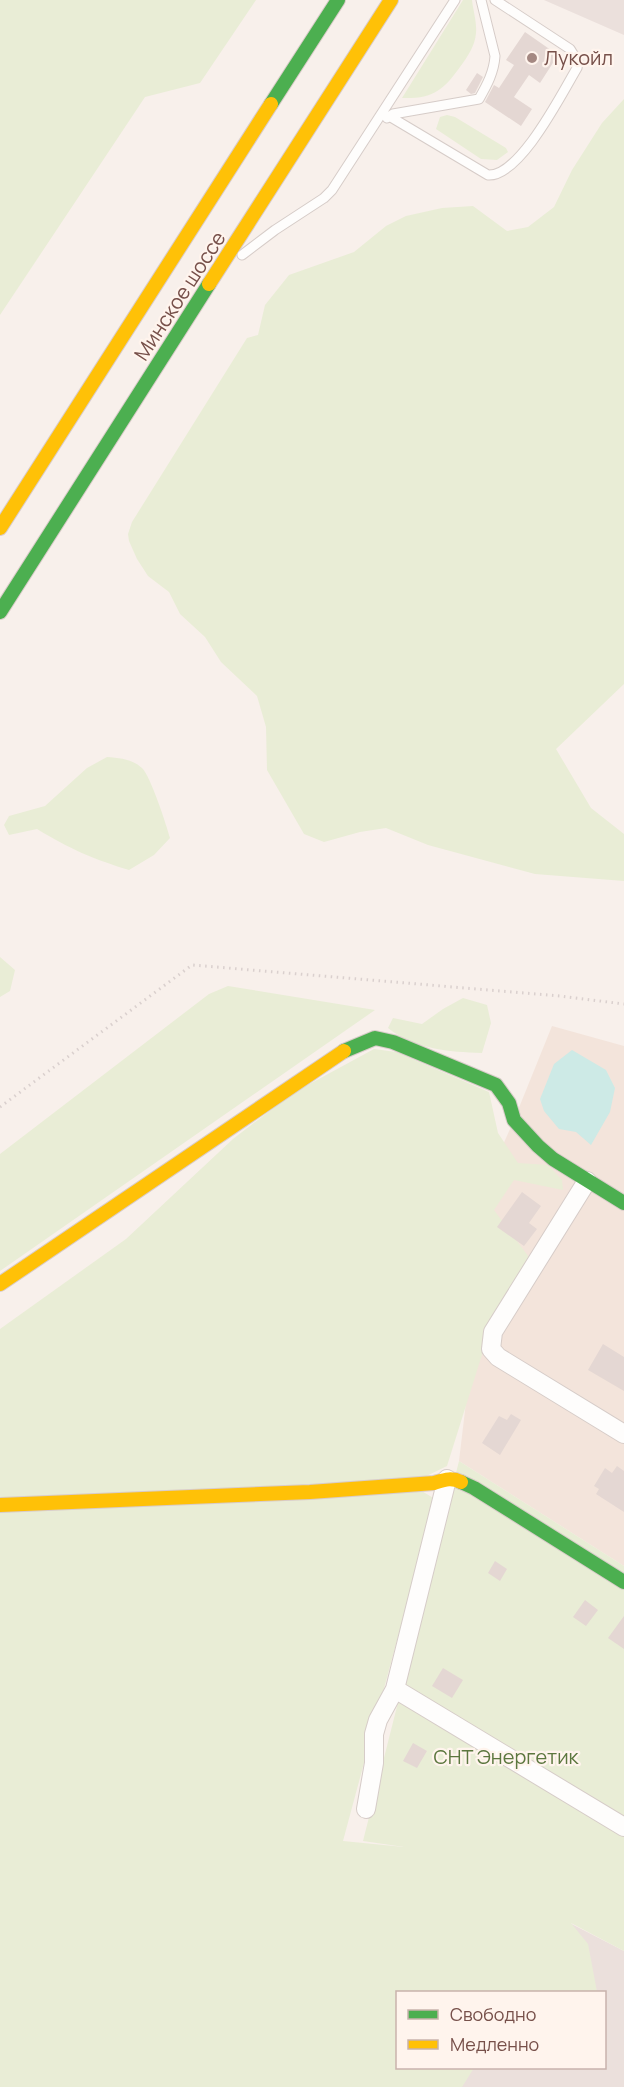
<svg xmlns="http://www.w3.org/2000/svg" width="624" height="2087" font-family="Manrope,sans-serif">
  <rect width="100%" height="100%" fill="#f8f0eb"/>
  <path fill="#f3e4db" d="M552,1026L624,1046V1566L459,1461L488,1218L474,1210L514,1120Z"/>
  <path fill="#ebe0dc" d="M544,0H624V35Z
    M494,1884L624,1951V2087H403L412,2068H604V1992H446Z"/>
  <path fill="#e9edd6" d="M0,0H256L200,83L145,97L0,315Z
    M463,0H472C473,10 477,22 476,33C475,46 468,56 460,67C443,91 432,99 402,98Z
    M624,99V684L556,749L591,808L624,834V881L535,874L428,845L386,828L360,832L324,842L304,834L267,770L266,727L257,696L221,662L205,637L180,614L169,592L148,576L137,559L129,541L128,534L132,522L247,338L258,335L265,305L289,275L354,252L386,226L406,216L442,208L473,206L507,231L528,227L554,207L572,170L602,123Z
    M447,115L455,117L506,148L508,152L497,160L481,159L436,129L440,117Z
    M107,757C120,758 132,759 142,768C151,777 166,824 170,838L154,855L129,870C93,859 70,849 37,829L9,835L4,825L9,816L45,806L87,768Z
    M0,957L15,970L10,991L0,997Z
    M228,986L375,1010L0,1271V1154L209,994Z
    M463,998L487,1005L491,1023L482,1053C449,1052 414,1049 388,1028L393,1018L422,1024L443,1009Z
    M374,1049L396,1052L489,1092L498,1133L518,1163L548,1165L562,1180L563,1190L514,1180L494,1210L531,1260L491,1326L447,1466L410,1484L435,1499L343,1841L404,1847L363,1841L459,1461L624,1566V1951L571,1923L588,1944L597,1992H398V2068H474L462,2087H0V1329L126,1239L233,1139L293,1093Z"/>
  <path fill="#cdeae6" d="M572,1050L606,1070L615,1088L610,1112L591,1145L576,1132L559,1129L544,1111L540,1099L554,1064Z"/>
  <path fill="#e4d7d3" d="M525,32L558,55L540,83L529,75L514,97L532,109L521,126L485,102L494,85L499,88L514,65L506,60Z
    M477,73L483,77L475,93L471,94L466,90Z
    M522,1192L541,1206L529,1223L537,1229L524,1246L497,1227Z
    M603,1344L624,1357V1391L588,1370Z
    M511,1414L521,1420L500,1455L482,1443L499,1416L507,1420Z
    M617,1466L624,1471V1512L596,1494L599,1489L594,1486L605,1468L612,1473Z
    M495,1561L507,1569L500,1581L488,1573Z
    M585,1600L598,1610L586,1626L573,1617Z
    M624,1616V1649L608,1638Z
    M443,1668L463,1680L452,1698L432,1686Z
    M413,1743L427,1751L417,1768L403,1761Z"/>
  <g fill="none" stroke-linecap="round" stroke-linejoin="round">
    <defs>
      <path id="lane" d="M389,116L488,175C520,177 562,93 577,68L578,62L570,49L495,0
        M387,118L393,114L479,99C487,85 494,72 495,56L481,0
        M242,255L275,230L324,198L332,190L455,0"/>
      <path id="street" d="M587,1181L493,1332L491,1349L498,1357L624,1434
        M395,1689L624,1827
        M366,1809L374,1763V1734L378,1720L395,1689L447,1479"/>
      <path id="fast" d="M271,104L338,0
        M0,612L209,284
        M344,1051L375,1038L393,1042L496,1085L509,1103L514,1120L538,1146L553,1159L624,1203
        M461,1482L474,1488L624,1582"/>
      <path id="slow" d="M209,284L391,0
        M0,528L271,104
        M0,1284L344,1051
        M0,1505L310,1492L434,1483C444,1480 451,1477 461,1482"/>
    </defs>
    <use href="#lane" stroke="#d6ccc8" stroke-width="11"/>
    <use href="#street" stroke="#d6ccc8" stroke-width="20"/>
    <use href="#fast" stroke="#d9ccc9" stroke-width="16"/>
    <use href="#slow" stroke="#d9ccc9" stroke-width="16"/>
    <path stroke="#dad0ce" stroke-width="3" stroke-dasharray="1.5 4.5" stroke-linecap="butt" d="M0,1107L192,965L560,996L624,1004"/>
    <use href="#lane" stroke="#fefdfc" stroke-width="9"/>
    <use href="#street" stroke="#fefdfc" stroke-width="18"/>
    <use href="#fast" stroke="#4caf50" stroke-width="14"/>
    <use href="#slow" stroke="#ffc107" stroke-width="14"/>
  </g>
  <circle fill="#a48882" stroke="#fff4ed" stroke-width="2" cx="532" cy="58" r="6"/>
  <g text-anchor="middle" stroke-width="4.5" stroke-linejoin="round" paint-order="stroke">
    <g font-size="20" fill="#77504a" stroke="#fff4ed" text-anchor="start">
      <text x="544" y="65">Лукойл</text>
    </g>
    <g font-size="20" fill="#77504a" stroke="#fff4ed">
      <text transform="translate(180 296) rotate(-57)" y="7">Минское шоссе</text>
    </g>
    <g font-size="20" fill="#5c773f" stroke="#fff4ed">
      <text x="506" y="1764">СНТ Энергетик</text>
    </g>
  </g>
  <rect x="396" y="1991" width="210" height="78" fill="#fff4ed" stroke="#c9b2ac" stroke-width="1.5"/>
  <rect x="408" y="2010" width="30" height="9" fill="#4caf50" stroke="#c9b2ac" stroke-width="1.5"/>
  <text x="450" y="2021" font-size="18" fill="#77504a">Свободно</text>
  <rect x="408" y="2040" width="30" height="9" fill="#ffc107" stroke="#c9b2ac" stroke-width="1.5"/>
  <text x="450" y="2051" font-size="18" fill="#77504a">Медленно</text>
</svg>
